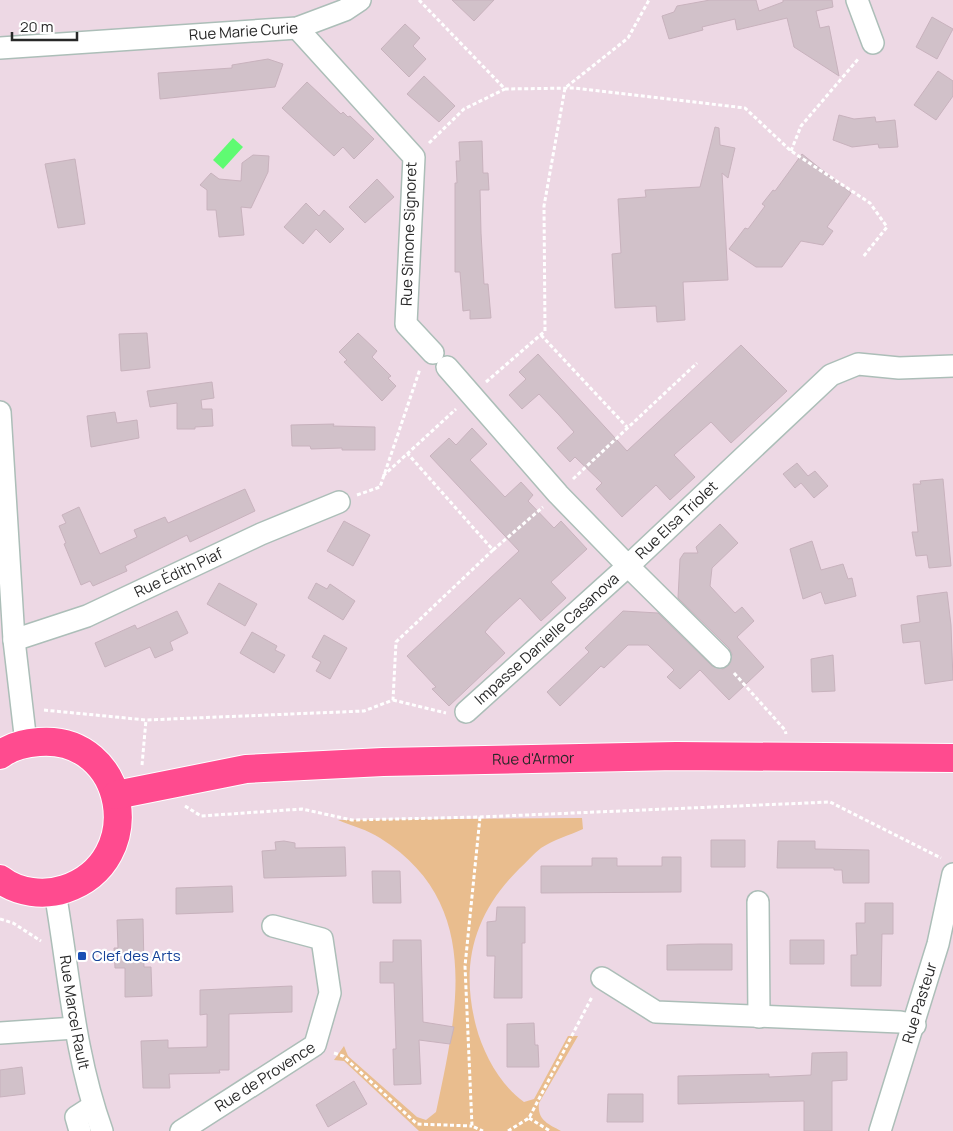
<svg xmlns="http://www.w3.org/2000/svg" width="953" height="1131" font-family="Manrope,sans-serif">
  <rect width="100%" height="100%" fill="#edd8e4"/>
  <path fill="#e9bd8e" d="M582,818L583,829C570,835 553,840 541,848C533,854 526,863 519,869C474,914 460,964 476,1026C483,1053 500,1085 524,1102L534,1099L568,1036H578L539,1103C537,1120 548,1124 561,1131H419L344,1061L334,1060L344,1046L348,1056L417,1117L426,1120L436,1112C457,1013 484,903 380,838C368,830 352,826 338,820Z"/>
  <path fill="#5ffb72" d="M233,138L243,147L223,169L213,160Z"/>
  <path fill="#d1c1c9" stroke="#c8b2bd" d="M452,0H494L474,21Z
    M710,0H756L759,11L783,2V0H832L833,7L816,11L820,28L829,26L839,76L794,47L787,18L737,30L735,19L702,27L703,30L669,39L662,16L674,12L677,6Z
    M932,17L953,29L937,59L916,47Z
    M405,24L420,38L413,46L426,59L409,77L381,49Z
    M268,59L283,64L275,87L160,99L158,73L232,68V65Z
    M938,71L953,81V96L936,120L914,105Z
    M424,76L455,106L439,122L407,94Z
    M307,82L341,114L343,112L348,117L350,116L374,139L354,159L343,147L334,156L282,108Z
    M839,115L854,119L875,117L876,122L895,120L898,147L879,148L878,144L852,147L833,140Z
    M715,127L719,128L720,145L735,148L728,178L722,173L728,280L683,282L685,320L657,322L656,306L615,308L612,254L621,253L618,199L646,197L645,190L700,187Z
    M482,141L483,173H488L489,190H480L481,233L484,284H488L491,318L470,319V310L463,311L460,272H455V183H457L456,161H460L459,142Z
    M802,154L851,193L827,227L833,231L823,245L801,241L782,267H756L729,249L745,228L748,229L765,206L762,204L773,190L775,191Z
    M253,155L269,156L268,172L251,208L241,207L244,235L219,237L216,210H207V190L200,185L211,173L219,179L241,181L242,163Z
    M75,159L85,224L58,228L45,164Z
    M377,179L394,197L365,223L349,207Z
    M306,203L319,216L324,210L344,229L330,243L316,229L303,244L284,227Z
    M147,333L150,368L121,371L119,334Z
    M358,333L377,351L372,357L391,376L388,378L396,386L382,401L344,362L347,360L339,352Z
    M741,345L787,391L731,443L711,422L674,455L695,477L670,500L656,485L622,517L596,489L602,483L575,457L570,462L557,448L574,432L559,415L539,394L522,409L509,395L526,379L519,372L538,354L627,451Z
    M212,382L214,398L201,400L202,409H212L213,426L195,427V429H177V403L150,407L147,391Z
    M115,412L117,423L137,420L139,438L91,447L87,416Z
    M334,424L333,426L375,427V450H342V448L311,449L310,446H292L291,425Z
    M472,428L487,444L470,460L505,497L521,482L533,495L528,501L554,528L561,521L587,549L551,582L566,598L541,621L520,598L492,624L485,632L505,653L449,706L432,689L436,687L407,656L519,551L430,456L449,438L456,445Z
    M797,463L808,476L815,471L828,486L814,498L801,483L795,488L783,474Z
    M943,479L951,566L929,568L927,555L916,556L912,532H918L913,484H921L920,481Z
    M245,489L255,511L190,542L187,535L125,566L127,571L93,586L90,581L81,585L64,544L66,543L59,526L66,523L62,515L79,507L100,554L137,537L134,530L165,517L168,523Z
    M344,521L370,535L353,566L327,551Z
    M720,524L738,543L712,568L710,586L735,613L742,607L754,621L737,637L764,667L729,700L700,670L680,689L667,677L674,670L648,645H628L604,668L601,666L560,706L547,692L589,652L585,648L623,611L658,613L712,666L723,669L729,665L732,654L729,648L678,598L680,559L684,553H698L696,547Z
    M812,541L821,570L843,564L848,579L852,578L856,596L825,604L821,592L803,599L790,549Z
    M219,583L257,604L245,626L207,604Z
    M316,583L327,589L330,584L355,601L343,620L308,598Z
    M947,592L951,625L953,680L925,684L920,641L903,643L901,625L920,622L917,596Z
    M177,611L188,633L170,642L173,650L155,658L150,647L105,667L95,643L135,625L137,629Z
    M252,632L277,646L275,650L285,655L274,673L240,653Z
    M324,635L347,648L330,679L316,671L321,662L312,657Z
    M833,655L835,691L812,692L811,659Z
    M711,840H745V867H711Z
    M284,841L295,843V848L345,847L346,876L264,878L262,851L276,850L275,842Z
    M778,841H815V849L869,850V883H843L842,870H834V868H777Z
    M662,857H681V892L541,893V866H592V858H617V866H662Z
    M372,871H400L401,903H373Z
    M232,886L233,912L176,914V888Z
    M865,903H893V934H882L881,986H851V955H857L856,923H865Z
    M497,907H525V943H522V998H494L495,956H487V922L496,921Z
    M143,919L144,967H151L152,996L125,997V968H115L114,948H118L117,920Z
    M393,940H421L423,1022L454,1027L450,1044L419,1040L421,1084L394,1085L393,1049H396L394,983H380V962H393Z
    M790,940H824V964H790Z
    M700,944H732V970H667V945Z
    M292,986V1012L229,1014V1070H219L220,1073L169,1074L170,1088H143L141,1041L168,1040V1048L207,1047V1014L200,1015V990Z
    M534,1023L535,1045H538L539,1067H507V1024Z
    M847,1052V1080L832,1081V1131H804V1101L678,1104V1076L769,1074V1077L811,1075L812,1053Z
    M22,1067L25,1094L0,1097V1070Z
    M354,1081L367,1104L328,1127L316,1105Z
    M608,1094H643V1122H607Z"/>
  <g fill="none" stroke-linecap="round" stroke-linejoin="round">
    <defs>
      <g id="minor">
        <path d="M857,0L873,43"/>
        <path d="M297,28L414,157L406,324L433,353"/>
        <path id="s1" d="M0,48L297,28L345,10L360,0"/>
        <path id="s2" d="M447,367L558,494L628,566L831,375L858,364L899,368L953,366"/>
        <path d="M0,412L14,640L26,743"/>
        <path id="s3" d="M14,640L87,616L261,534L339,502"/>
        <path id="s4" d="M466,712L628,566L720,657"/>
        <path id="s5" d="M55,892C69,972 74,1054 102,1131"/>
        <path d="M758,902L759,1017"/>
        <path d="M602,978L656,1012L900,1022L915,1025"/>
        <path d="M0,1033L75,1028"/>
        <path d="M80,1131L76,1117L93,1106"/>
        <path id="s6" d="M181,1131L315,1045L330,993L322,939L273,926"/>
        <path id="s7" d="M880,1131L938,944L953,874"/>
      </g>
      <g id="major">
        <path d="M0,755C11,746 25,743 39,742C127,735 149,861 65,889C44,896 18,893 0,879"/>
        <path id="s8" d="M116,795L246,769L383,762L676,756L953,758"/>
      </g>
    </defs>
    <use href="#minor" stroke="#acbeb8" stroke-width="24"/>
    <use href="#major" stroke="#fff" stroke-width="30"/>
    <path stroke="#fff" stroke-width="3" stroke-dasharray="4 2.5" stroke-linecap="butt" d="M419,0L505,89L574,88L745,108L791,151L870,203L887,227L863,257
      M429,143L464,109L505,89
      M791,151L801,126L859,58
      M541,335L627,427
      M486,382L545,331L544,206L565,88L628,38L649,0
      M383,476L456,409
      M573,479L697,363
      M357,495L380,487L420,369
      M493,550L543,507
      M734,673L785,730L786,734
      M393,700L446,713
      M44,710L146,720L364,711L393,700L396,642L493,550L408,454
      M142,765L146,720
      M185,806L201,816L302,809L352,820L480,817L830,802L941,858
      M480,817L465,966L472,1126L483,1131
      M0,919L13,923L41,941
      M334,1053L343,1056L417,1124L472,1126
      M529,1118L550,1131
      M508,1131L529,1118L592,997"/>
    <use href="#minor" stroke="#fff" stroke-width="21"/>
    <use href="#major" stroke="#ff4b8f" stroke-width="28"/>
  </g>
  <rect fill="#1a4fb4" stroke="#fff" stroke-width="2" x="77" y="951" width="10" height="10" rx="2.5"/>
  <g text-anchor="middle" stroke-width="4.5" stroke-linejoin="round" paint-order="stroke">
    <g font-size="15" fill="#282828" stroke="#fff">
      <text dy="5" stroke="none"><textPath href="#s1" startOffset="244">Rue Marie Curie</textPath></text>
      <text transform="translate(409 234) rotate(-88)" y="5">Rue Simone Signoret</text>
      <text dy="5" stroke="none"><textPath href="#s2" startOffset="336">Rue Elsa Triolet</textPath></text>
      <text dy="5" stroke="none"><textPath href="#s3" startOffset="178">Rue Édith Piaf</textPath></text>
      <text dy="5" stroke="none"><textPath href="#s4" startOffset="109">Impasse Danielle Casanova</textPath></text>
      <text dy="5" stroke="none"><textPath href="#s8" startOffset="420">Rue d'Armor</textPath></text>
      <text dy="5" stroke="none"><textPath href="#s7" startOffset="134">Rue Pasteur</textPath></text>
      <text dy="5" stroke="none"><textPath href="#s5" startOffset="122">Rue Marcel Rault</textPath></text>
      <text dy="5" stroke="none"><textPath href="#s6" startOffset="100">Rue de Provence</textPath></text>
    </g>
    <g font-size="15" fill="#164399" stroke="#fff" text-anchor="start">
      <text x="92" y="961">Clef des Arts</text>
    </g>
  </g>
  <path d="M12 32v8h65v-8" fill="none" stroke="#282828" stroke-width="2.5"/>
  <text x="20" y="32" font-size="15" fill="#282828" stroke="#ffffff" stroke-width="4" paint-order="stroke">20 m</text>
</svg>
